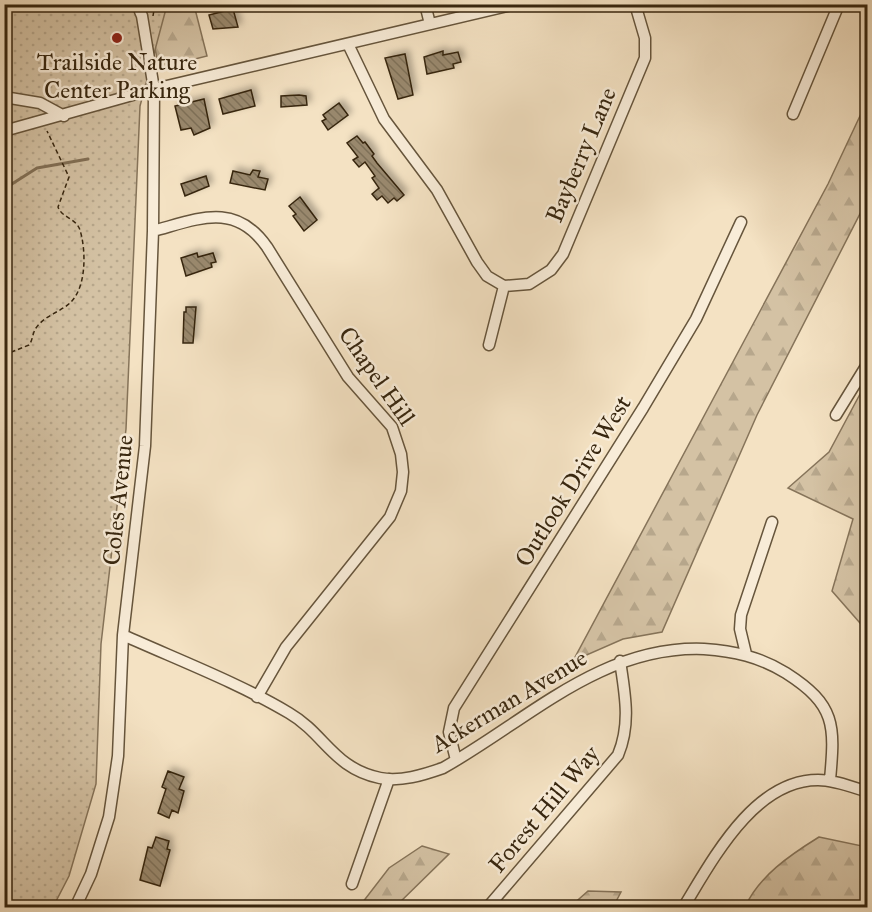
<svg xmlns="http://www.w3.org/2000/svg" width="872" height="912" font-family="'IM FELL Great Primer',serif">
  <defs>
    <pattern id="forest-firs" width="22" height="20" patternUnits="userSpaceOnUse" patternTransform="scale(1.5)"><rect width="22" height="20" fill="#d4c2a4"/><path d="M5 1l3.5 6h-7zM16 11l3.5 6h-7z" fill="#b7a78c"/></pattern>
    <pattern id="park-dots" width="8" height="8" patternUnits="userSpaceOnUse" patternTransform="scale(1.5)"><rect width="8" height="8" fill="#d4c2a4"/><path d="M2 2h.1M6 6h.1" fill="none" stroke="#b7a78c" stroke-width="1.8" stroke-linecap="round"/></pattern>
    <pattern id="building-back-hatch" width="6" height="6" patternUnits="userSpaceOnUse" patternTransform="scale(1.5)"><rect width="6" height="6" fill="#99886d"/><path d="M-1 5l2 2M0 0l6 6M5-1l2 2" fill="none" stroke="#7e6f58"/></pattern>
    <filter id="shadow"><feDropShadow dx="4" dy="-4" stdDeviation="3" flood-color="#0004"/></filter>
  </defs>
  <rect width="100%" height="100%" fill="#f4e2c3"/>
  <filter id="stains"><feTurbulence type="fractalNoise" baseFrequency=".00333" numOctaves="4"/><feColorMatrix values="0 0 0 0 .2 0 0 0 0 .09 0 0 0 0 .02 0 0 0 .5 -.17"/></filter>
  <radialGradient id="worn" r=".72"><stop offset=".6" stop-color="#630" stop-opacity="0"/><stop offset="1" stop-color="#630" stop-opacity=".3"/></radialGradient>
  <path fill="url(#forest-firs)" stroke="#86745a" stroke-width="1.5" d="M146,5H194L207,56L159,68Z
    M867,101V200L757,415L662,632L623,639L573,661L828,184Z
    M867,381V631L832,591L853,519L788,488L829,452Z
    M819,837L867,847V907H745C759,876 790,855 819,837Z
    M422,846L449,854L395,907H359L389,868Z
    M588,891L621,892L613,907H570Z"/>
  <path fill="url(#park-dots)" stroke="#86745a" stroke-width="1.5" d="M5,5H167L140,106L126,429L101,644L96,784L69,876L53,907L5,908Z"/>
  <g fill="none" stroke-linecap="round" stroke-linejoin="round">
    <path stroke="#827056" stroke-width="3" d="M4,189L37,168L88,159"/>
  </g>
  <path fill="url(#building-back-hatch)" stroke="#37260f" stroke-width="1.5" filter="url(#shadow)" d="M233,9L238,27L213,29L209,15Z
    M443,51V55L458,52L461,62L453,64L454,68L427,74L424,57Z
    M405,54L413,95L398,99L385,58Z
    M251,90L255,106L223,114L219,99Z
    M299,95L306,96L307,105L281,107V96Z
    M204,99L210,128L194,135L191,128L181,130L175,106Z
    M339,103L348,115L328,130L322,121L326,119L323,115Z
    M357,136L363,143L365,142L374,154L372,156L377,163L404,195L397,201L394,198L388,203L382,196L377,200L372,194L379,188L372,178L375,176L365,162L359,167L353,160L358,157L347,143Z
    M253,170L260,171L258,177L268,179L265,190L230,183L233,171L250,175Z
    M206,176L209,186L185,196L181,184Z
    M300,197L317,220L304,231L293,216L296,214L289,206Z
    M197,253L198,257L213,253L216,262L211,263L212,267L186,276L181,258Z
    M186,307H196L193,343H183L184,312H186Z
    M168,771L184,777L179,789L184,791L178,813L172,810L169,818L158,813L166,789L162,787Z
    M156,837L169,841L167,849L170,850L160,886L140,880L148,847L152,848Z"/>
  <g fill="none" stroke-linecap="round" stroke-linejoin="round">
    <defs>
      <path id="minor" d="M425,4L430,24
        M348,44L384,119L437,190L477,262L487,276L504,286L529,284L551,270L563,254L645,58V38L635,4
        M4,97L40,103L64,116
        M793,114L839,4
        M4,131L154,89L516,4
        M153,231C198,219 235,201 267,247L348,377L392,427L401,454L403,472L401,491L390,517L286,647L257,697
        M489,345L504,286
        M836,415L868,363
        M123,635C176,659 239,683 289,713C325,734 333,768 380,778C401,782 423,775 443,768C527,721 601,645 704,649C734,651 760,657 786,673C836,705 835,725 830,780
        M746,654L740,629L741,615L772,522
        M456,760L449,732L454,708L643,408L696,319L741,222
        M352,884L389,779
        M75,908L91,874L109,817L118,756L123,635L145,446L153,231L154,89L142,16L137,4
        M487,908L618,755C631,724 625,694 620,661
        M683,908C713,859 754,780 818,780C835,780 852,787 868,792"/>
    </defs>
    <use href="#minor" stroke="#66553c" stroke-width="13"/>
    <path stroke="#37260f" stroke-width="1.5" stroke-dasharray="4.5 3" stroke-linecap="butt" d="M153,16L155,4
      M4,355L29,345C33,340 32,334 36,328C44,316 60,312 70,303C87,287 86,250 80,230C76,218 62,218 58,207L69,177L47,131"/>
    <use href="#minor" stroke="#f8ecd8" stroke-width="10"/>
  </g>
  <circle fill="#8f2418" stroke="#f8ecd8" stroke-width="2" cx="117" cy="38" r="6"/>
  <g text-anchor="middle" stroke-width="5" stroke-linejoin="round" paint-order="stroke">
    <g font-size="24" fill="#37260f" stroke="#f8ecd8">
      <text x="117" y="70">Trailside Nature<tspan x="117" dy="28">Center Parking</tspan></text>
    </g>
    <g font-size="24" fill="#37260f" stroke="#f8ecd8">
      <text transform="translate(581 155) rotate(-67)" y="8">Bayberry Lane</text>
      <text transform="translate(377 376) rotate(55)" y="8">Chapel Hill</text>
      <text transform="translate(573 481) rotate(-58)" y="8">Outlook Drive West</text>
      <text transform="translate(118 500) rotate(-84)" y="8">Coles Avenue</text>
      <text transform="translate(509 701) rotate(-31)" y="8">Ackerman Avenue</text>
      <text transform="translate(544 809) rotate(-50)" y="8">Forest Hill Way</text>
    </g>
  </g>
  <rect width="872" height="912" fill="none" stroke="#f4e2c3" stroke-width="24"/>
  <rect x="6" y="6" width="860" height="900" fill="none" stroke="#37260f" stroke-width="3"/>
  <rect x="12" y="12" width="848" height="888" fill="none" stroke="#37260f" stroke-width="1.5"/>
  <rect width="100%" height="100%" filter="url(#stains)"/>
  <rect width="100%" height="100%" fill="url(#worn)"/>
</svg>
